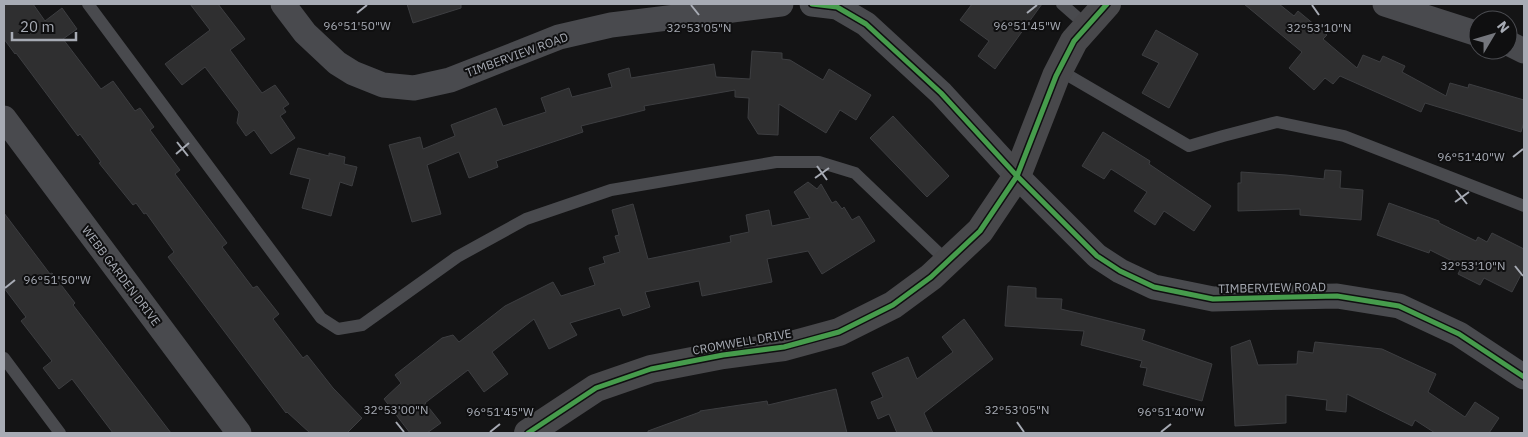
<svg xmlns="http://www.w3.org/2000/svg" width="1528" height="437" font-family="'IBM Plex Sans',sans-serif">
  <rect width="100%" height="100%" fill="#141415"/>
  <path fill="#2f2f30" stroke="#3d3e41" d="M4,4H33L45,21L62,8L77,29L63,39L101,89L113,81L135,111L140,108L154,127L150,130L180,170L175,174L227,243L222,247L253,288L257,286L279,314L273,319L303,358L307,355L333,388L362,418L347,433H310L287,412L286,413L168,257L174,252L146,213L144,214L136,203L133,205L99,163L101,162L80,134L78,136L16,53L15,54L4,39Z
    M190,4H218L245,39L230,50L262,93L275,85L289,104L283,108L286,112L280,116L295,138L271,154L254,130L246,136L237,123L239,112L205,67L182,85L165,64L210,30Z
    M407,4H461V8L413,23Z
    M972,4H1042L995,69L978,56L989,41L960,20Z
    M1244,4H1279L1294,16L1298,11L1327,35L1323,39L1357,68L1363,55L1380,62L1383,56L1405,66L1402,72L1446,96L1450,83L1468,88L1469,84L1524,100V122L1521,132L1425,103L1421,112L1340,76L1333,84L1325,78L1314,90L1289,68L1302,52Z
    M1156,30L1198,54L1169,108L1142,93L1159,63L1142,55Z
    M752,51L782,53V59L790,60L823,80L829,69L871,95L856,120L840,110L826,133L779,104L778,135L758,134L748,118L749,98L735,97V90L644,106L645,110L581,126L583,132L496,161L498,167L469,178L459,152L427,165L441,214L412,222L389,145L420,137L423,149L455,136L451,125L496,108L503,126L546,112L541,98L569,88L572,97L612,87L608,74L629,68L631,78L714,64L716,77L750,79Z
    M893,116L949,176L927,197L870,138Z
    M1103,132L1150,161L1149,164L1211,206L1194,231L1164,211L1155,225L1134,211L1147,192L1111,169L1104,179L1082,166Z
    M298,148L329,156V153L345,157L344,164L357,167L352,186L340,182L331,216L302,208L310,179L290,174Z
    M1325,170L1341,171L1340,188L1363,190L1361,220L1300,215V209L1238,211V183H1241V172L1286,175L1324,179Z
    M808,182L817,189L821,184L832,203L836,201L842,209L844,207L852,220L859,216L875,241L822,274L808,251L767,259L772,282L702,296L699,281L645,292L650,307L623,316L620,308L570,323L577,335L549,349L534,319L492,352L508,374L484,392L468,370L425,403L441,423L427,433H410L384,399L401,383L395,375L442,338L453,335L459,342L505,306L553,282L561,296L595,285L589,268L605,263L603,257L620,252L615,236L619,235L612,210L633,204L648,259L731,242L730,236L749,232L746,215L769,210L772,226L810,218L794,192Z
    M1389,203L1439,221V223L1476,241L1478,237L1487,242L1492,233L1524,249V269L1512,292L1484,278L1480,285L1458,274L1462,266L1430,250L1429,253L1377,235Z
    M4,213L50,274L52,273L75,303L73,305L171,433H113L72,379L59,389L43,368L52,361L21,321L26,317L4,288Z
    M1008,286L1036,288V298L1062,299L1061,309L1145,330L1142,340L1212,364L1202,401L1143,385L1147,368L1140,367L1142,361L1081,345L1084,331L1005,326Z
    M964,319L993,359L924,413L933,433H897L889,414L878,419L871,402L883,397L872,373L908,357L917,379L953,352L942,337Z
    M1250,340L1258,365L1297,364L1298,351L1313,353L1315,342L1382,349L1436,374L1428,392L1465,417L1475,402L1499,418L1489,433H1490H1435L1415,420L1412,426L1347,394L1346,412L1326,410L1327,400L1286,395V423L1235,426L1231,347Z
    M836,389L847,433H648V431L700,412V411L767,401L768,405Z"/>
  <g fill="none" stroke-linecap="round" stroke-linejoin="round">
    <path stroke="#494a4e" stroke-width="12" d="M88,4L321,318L338,329L362,325L457,257L526,219L611,190L776,162H819L855,173L948,262
      M1062,4L1087,26
      M1059,70L1189,146L1223,136L1277,122L1344,136L1524,206
      M4,358L60,433"/>
    <path stroke="#494a4e" stroke-width="25" d="M283,4L305,33L337,63L353,73L383,85L414,88L450,80L559,37L611,25L781,4
      M812,4L837,7L866,24L941,93L1017,176L1097,256L1120,271L1154,287L1213,299L1337,296L1399,306L1459,334L1524,377
      M1385,4L1478,34
      M1508,43L1524,51
      M4,118L239,433"/>
    <path stroke="#48484b" stroke-width="28" d="M528,433L596,388L651,369L723,355L784,347L839,332L893,305L931,277L980,231L1017,176L1056,76L1074,41L1107,4"/>
    <defs>
      <path id="cycleway" d="M812,4L837,7L866,24L941,93L1017,176L1097,256L1120,271L1154,287L1213,299L1337,296L1399,306L1459,334L1524,377
        M528,433L596,388L651,369L723,355L784,347L839,332L893,305L931,277L980,231L1017,176L1056,76L1074,41L1107,4"/>
    </defs>
    <use href="#cycleway" stroke="#0f0f10" stroke-width="8"/>
    <use href="#cycleway" stroke="#469c4c" stroke-width="5"/>
  </g>
  <path fill="none" stroke="#a7abb4" stroke-width="2" d="M691,5L699,15M1312,5L1319,15M357,13L367,5M1027,13L1037,5M177,142L188,156M176,154L189,143M1513,157L1523,149M817,166L827,180M815,178L829,168M1456,190L1467,204M1455,202L1469,192M1515,266L1523,276M5,288L15,280M396,422L404,432M1017,422L1024,432M490,432L500,424M1161,432L1171,424"/>
  <g text-anchor="middle" stroke-width="4" stroke-linejoin="round" paint-order="stroke">
    <g font-size="12" fill="#a7abb4" stroke="#0f0f10">
      <text transform="translate(517 55) rotate(-20)" y="4">TIMBERVIEW ROAD</text>
      <text transform="translate(121 276) rotate(53)" y="4">WEBB GARDEN DRIVE</text>
      <text transform="translate(1272 288) rotate(-1)" y="4">TIMBERVIEW ROAD</text>
      <text transform="translate(742 342) rotate(-10)" y="4">CROMWELL DRIVE</text>
    </g>
  </g>
  <g font-size="12" text-anchor="middle" fill="#a7abb4" stroke="#0f0f10" stroke-width="4" stroke-linejoin="round" paint-order="stroke">
    <text x="357" y="30">96°51'50"W</text>
    <text x="1027" y="30">96°51'45"W</text>
    <text x="1319" y="32">32°53'10"N</text>
    <text x="699" y="32">32°53'05"N</text>
    <text x="1471" y="161">96°51'40"W</text>
    <text x="1473" y="270">32°53'10"N</text>
    <text x="57" y="284">96°51'50"W</text>
    <text x="396" y="414">32°53'00"N</text>
    <text x="1017" y="414">32°53'05"N</text>
    <text x="500" y="416">96°51'45"W</text>
    <text x="1171" y="416">96°51'40"W</text>
  </g>
  <rect width="1528" height="437" fill="none" stroke="#a7abb4" stroke-width="10"/>
  <g transform="translate(1493 35) rotate(52)"><circle r="24" fill="#0f0f10" stroke="#4c4d52"/>
  <path d="M0-4L9 19L0 12L-9 19Z" fill="#74767c"/>
  <text y="-8" font-size="14" font-weight="bold" text-anchor="middle" fill="#a7abb4">N</text>
  </g>
  <path d="M12 32v8h64v-8" fill="none" stroke="#a7abb4" stroke-width="2.5"/>
  <text x="20" y="32" font-size="15" fill="#a7abb4" stroke="#0f0f10" stroke-width="4" paint-order="stroke">20 m</text>
</svg>
